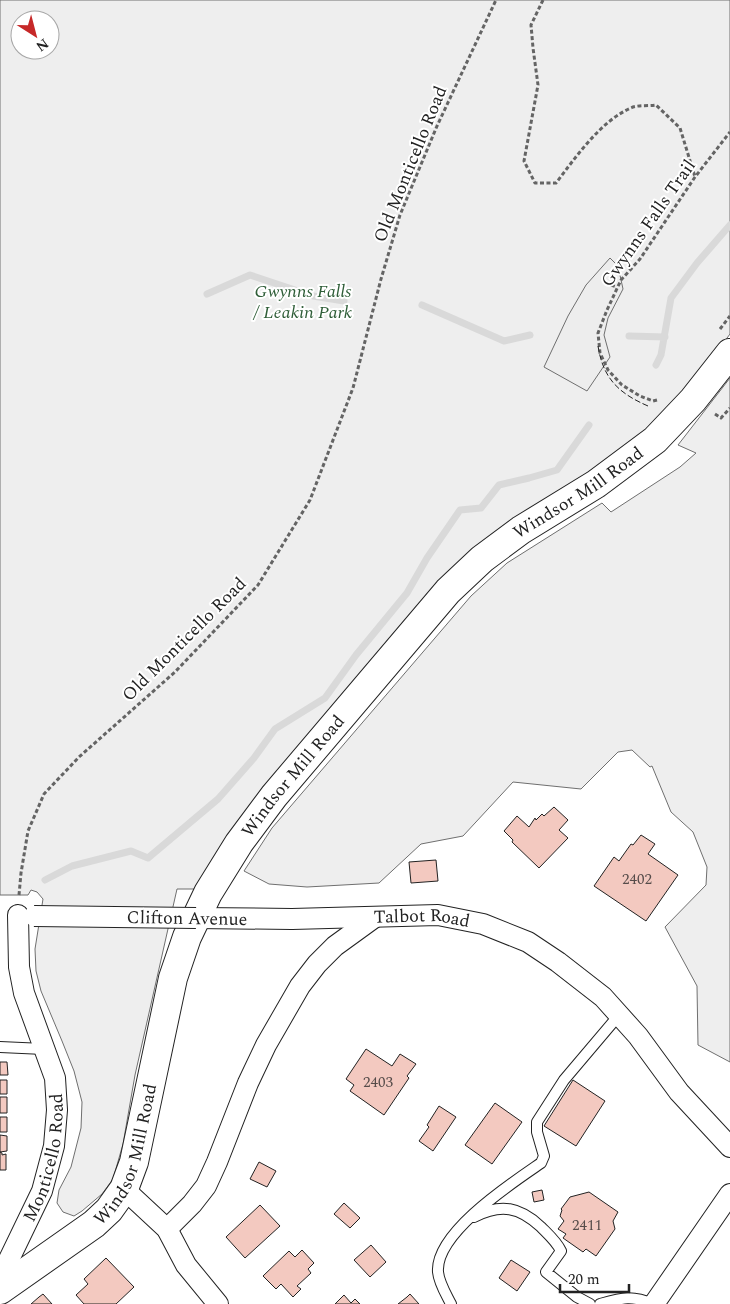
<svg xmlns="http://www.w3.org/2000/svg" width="730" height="1304" font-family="Spectral,serif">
  <rect width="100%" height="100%" fill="#fff"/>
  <path fill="#eee" stroke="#6f6f6f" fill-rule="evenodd" d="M0,0H730V334L682,399L614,458L509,523L199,889H177L135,1075L123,1144L113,1179L102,1194L82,1211L74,1216L63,1212L57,1203L59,1190L71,1167L81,1128L82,1102L74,1071L62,1041L41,991L36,971L35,949L43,899L37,892L31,890L28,895H0ZM20,20H50V50H20Z
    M730,378V1062L698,1045L697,986L665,927L706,885L707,867L693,832L671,812L652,766L650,767L632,750L618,752L581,789L513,782L463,836L421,844L379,883L307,887L269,884L244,871L272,828L471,596L507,563L602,503L611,512L680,467L696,453L678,445Z"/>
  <path fill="#ededed" stroke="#6f6f6f" d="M610,258L618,266L623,289L608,318L604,335L610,357L587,391L544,367L568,316L586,285Z"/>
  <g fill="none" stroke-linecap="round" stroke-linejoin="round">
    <path stroke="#d9d9d9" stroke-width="7" d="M207,294L250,275L313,296L344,301
      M422,305L504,341L530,335
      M629,336L665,337
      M656,365L661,355L671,298L697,263L730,225
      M45,880L72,866L131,851L148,858L218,799L254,758L275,729L325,698L356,655L407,593L427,558L460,510L481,508L499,485L529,478L557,470L589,425"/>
  </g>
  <path fill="#f3c9c0" stroke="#222" d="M554,807L568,820L559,830L568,838L539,868L512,842L513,840L504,831L517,816L529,827L535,818L536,820L542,814L544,816Z
    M641,835L655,844L648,854L678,875L646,921L594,886L614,857L619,861L631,844L633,845Z
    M436,860L438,881L411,883L409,862Z
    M366,1049L392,1066L400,1054L416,1064L407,1076L409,1078L384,1115L350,1091L354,1085L346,1079Z
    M0,1062H7L8,1075H0Z
    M0,1080H7V1094H0Z
    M573,1080L605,1101L576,1146L544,1126Z
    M0,1097H7V1113H0Z
    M495,1103L522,1122L492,1164L465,1145Z
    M439,1106L456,1117L433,1151L419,1141L429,1127L427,1125Z
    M0,1117H7V1132H0Z
    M0,1135L7,1136V1151L0,1152Z
    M0,1152L2,1153V1155L6,1154V1170H0Z
    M259,1162L276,1171L267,1187L250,1179Z
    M542,1190L544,1200L534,1202L532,1192Z
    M589,1192L618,1212L613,1221L615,1229L596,1256L586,1249L583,1252L563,1238L566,1234L558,1229L564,1221L560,1216L562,1210L561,1209L570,1197Z
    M344,1203L360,1218L350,1228L334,1214Z
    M260,1205L280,1226L245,1258L226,1237Z
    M371,1245L386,1262L370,1277L354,1260Z
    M302,1250L314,1263L308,1269L311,1273L297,1286L301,1289L293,1297L281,1284L276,1289L263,1276L289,1251L295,1257Z
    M106,1258L134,1287L116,1304H84L76,1295L88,1284L84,1279Z
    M511,1260L530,1272L517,1291L499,1278Z
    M43,1294L52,1304H31L39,1297Z
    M410,1294L419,1304H398L407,1297Z
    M344,1295L351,1303L355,1299L360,1304H335Z"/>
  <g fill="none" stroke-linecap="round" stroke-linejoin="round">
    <defs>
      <path id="service" d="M0,1047L44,1049
        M474,1217C501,1203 520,1207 541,1227C549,1235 557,1242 561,1251L546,1272L577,1297L590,1304
        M451,1304C446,1294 439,1283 438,1272C435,1233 512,1183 541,1163L544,1156L537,1132V1122L564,1080L619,1015
        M600,1304C622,1298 632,1295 653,1304"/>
      <g id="minor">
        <path id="s1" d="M196,918L292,919L438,915L483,924L528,942L558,962L603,997L638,1036L679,1092L730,1147"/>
        <path d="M124,1189L167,1229L186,1265L218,1304"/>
        <path d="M167,1229L192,1204L206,1186L217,1162L248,1083L266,1045L300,986L317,964L335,946L375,917"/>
        <path id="s2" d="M0,1278L42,1191L54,1146L57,1110L55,1078L24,993L19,967L18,915"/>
        <path d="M654,1304L730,1194"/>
      </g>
      <g id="secondary">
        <path id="s3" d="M0,1290L94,1224L109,1210L124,1189L134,1162L173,978L187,937L208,893L239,843L274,796L448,591L482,559L521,530L596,484L655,440L693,400L730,353"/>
      </g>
    </defs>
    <use href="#service" stroke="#222" stroke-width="12"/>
    <use href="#minor" stroke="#222" stroke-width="22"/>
    <use href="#secondary" stroke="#222" stroke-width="30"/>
    <path stroke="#646464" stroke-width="3" stroke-dasharray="4 2.5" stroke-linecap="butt" d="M543,0L531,25L533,48L538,85L524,161L535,183H556C576,157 601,120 633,107C640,105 649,106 656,105L680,128L695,177
      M611,285L617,287
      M720,329L730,316
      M657,400L653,401L640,396L622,385L608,370L600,353L598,333L607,310L621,280L640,259L695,177L730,132
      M715,414L721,418L730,408
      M19,895L21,873L28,831L44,794L79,757L175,672L258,585L310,500L353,388L381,279L400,215L437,126L496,0"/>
    <use href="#service" stroke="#fff" stroke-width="10"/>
    <use href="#minor" stroke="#fff" stroke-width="20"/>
    <use href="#secondary" stroke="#fff" stroke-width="28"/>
    <defs>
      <path id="minor-bridge" d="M34,916L196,918"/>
    </defs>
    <use href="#minor-bridge" stroke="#222" stroke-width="22" stroke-linecap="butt"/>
    <use href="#minor-bridge" stroke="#fff" stroke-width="20"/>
    <path stroke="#222" stroke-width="1" stroke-dasharray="6 2.5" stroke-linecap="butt" d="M598,346C603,378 618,393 648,406"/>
  </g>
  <g text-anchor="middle" stroke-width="4" stroke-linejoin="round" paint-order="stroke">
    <g font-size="15" fill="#564c4a">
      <text x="637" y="884">2402</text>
      <text x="378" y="1087">2403</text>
      <text x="587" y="1230">2411</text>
    </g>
    <g font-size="18" fill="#222" stroke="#fff">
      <text transform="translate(410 164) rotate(-68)" y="6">Old Monticello Road</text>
      <text transform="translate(648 223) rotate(-55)" y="6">Gwynns Falls Trail</text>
      <text dy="6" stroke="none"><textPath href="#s3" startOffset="1020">Windsor Mill Road</textPath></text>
      <text transform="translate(184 639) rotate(-45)" y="6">Old Monticello Road</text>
      <text dy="6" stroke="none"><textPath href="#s3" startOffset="615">Windsor Mill Road</textPath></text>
      <text transform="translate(187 918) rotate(1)" y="6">Clifton Avenue</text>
      <text dy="6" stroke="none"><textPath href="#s1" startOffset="226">Talbot Road</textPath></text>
      <text dy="6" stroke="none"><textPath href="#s3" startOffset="194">Windsor Mill Road</textPath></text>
      <text dy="6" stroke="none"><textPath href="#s2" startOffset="130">Monticello Road</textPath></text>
    </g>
    <g font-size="18" font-style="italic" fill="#2f5e38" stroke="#fff">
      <text x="303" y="297">Gwynns Falls<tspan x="303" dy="21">/ Leakin Park</tspan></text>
    </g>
  </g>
  <g transform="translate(35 35) rotate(144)"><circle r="24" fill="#ffffff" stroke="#a7a7a7"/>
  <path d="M0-4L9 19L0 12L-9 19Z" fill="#c62828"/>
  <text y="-8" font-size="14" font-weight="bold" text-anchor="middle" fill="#222222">N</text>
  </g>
  <path d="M560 1284v8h69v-8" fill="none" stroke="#222222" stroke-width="2.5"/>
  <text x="568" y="1284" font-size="15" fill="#222222" stroke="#ffffff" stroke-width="4" paint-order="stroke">20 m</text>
</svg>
